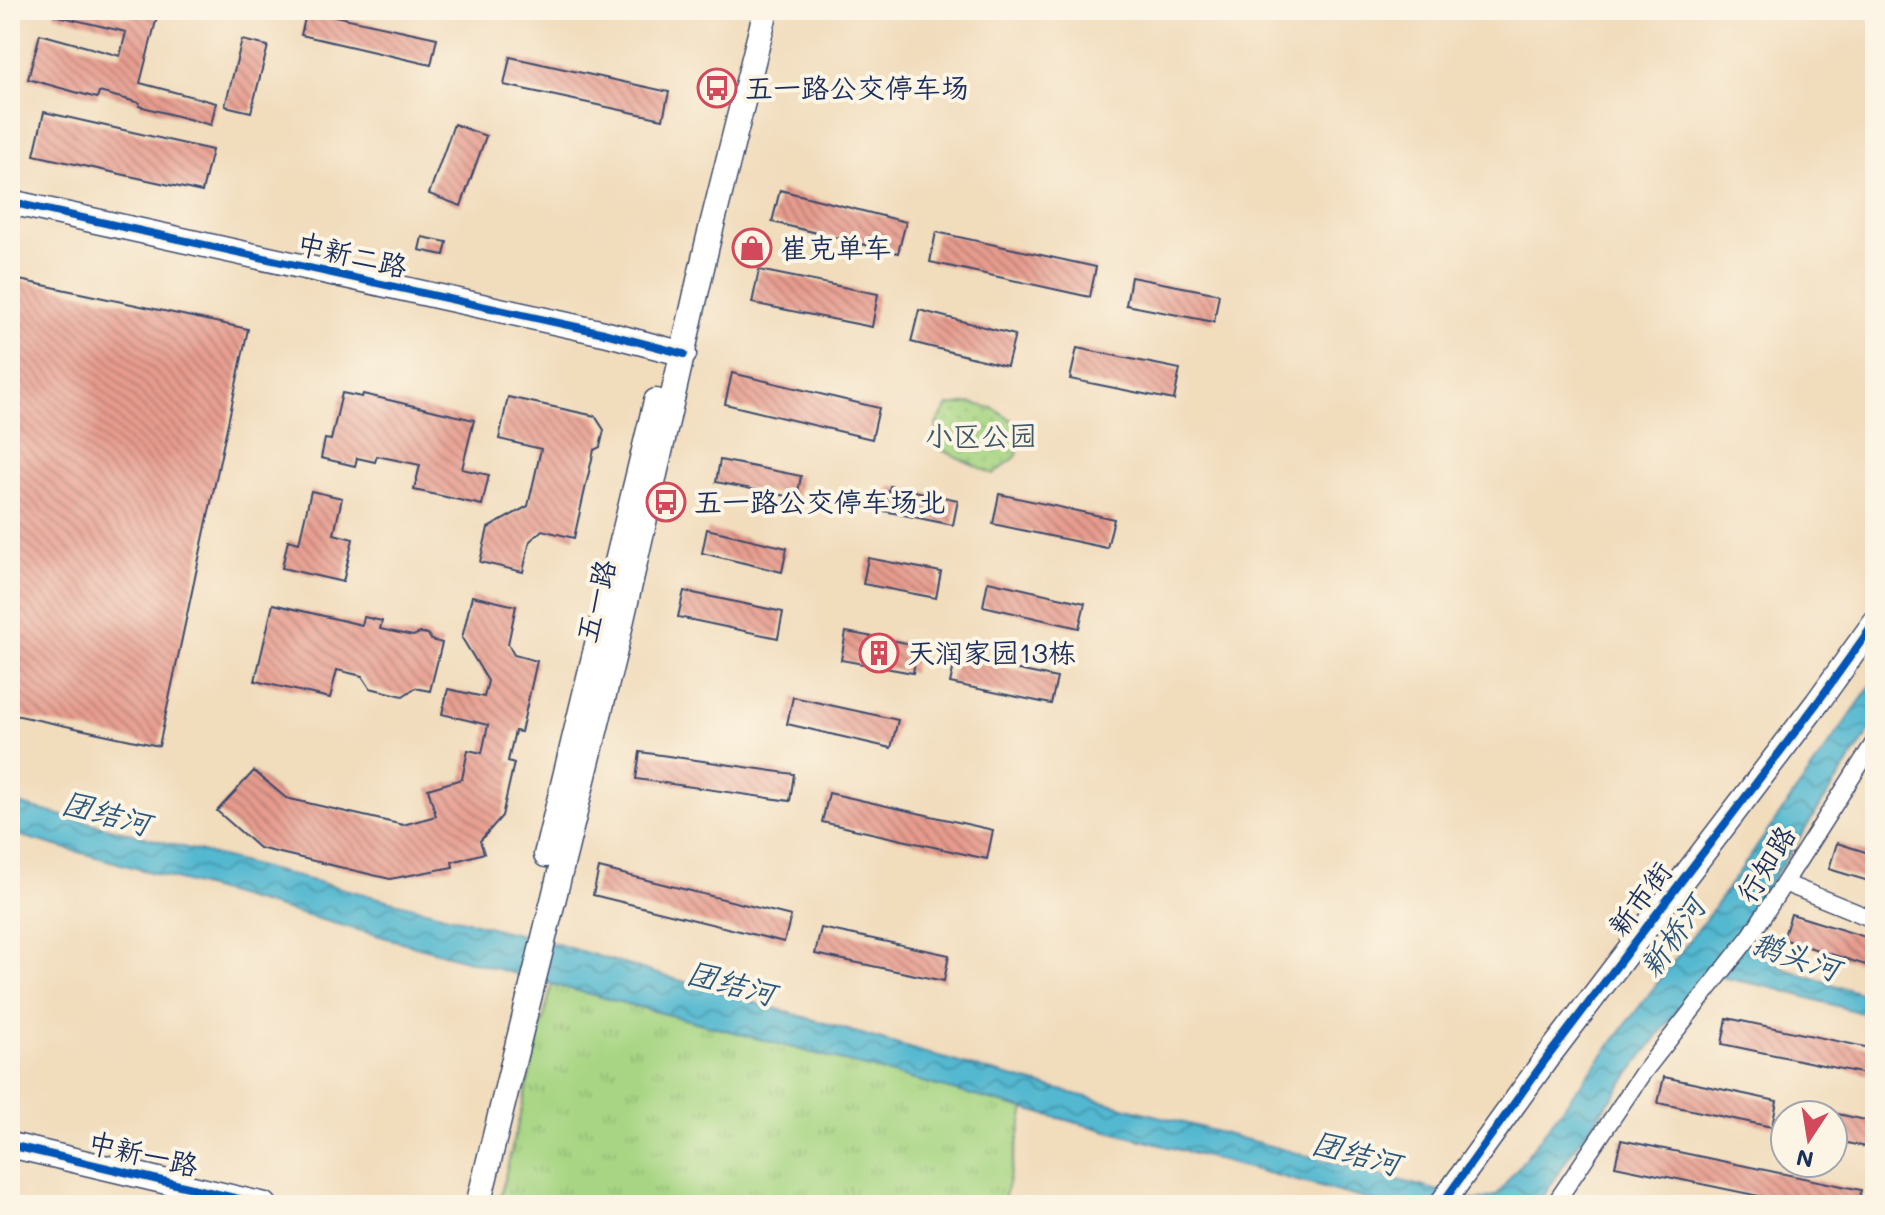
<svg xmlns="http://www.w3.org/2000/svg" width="1885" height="1215" font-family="Mali,'LXGW WenKai TC',sans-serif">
  <defs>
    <pattern id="grass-tufts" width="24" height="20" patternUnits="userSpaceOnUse" patternTransform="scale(2)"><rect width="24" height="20" fill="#a7d583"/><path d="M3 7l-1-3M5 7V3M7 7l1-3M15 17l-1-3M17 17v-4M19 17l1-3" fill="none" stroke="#8fb774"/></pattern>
    <pattern id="park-dots" width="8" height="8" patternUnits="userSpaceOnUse" patternTransform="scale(2)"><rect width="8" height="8" fill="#a7d583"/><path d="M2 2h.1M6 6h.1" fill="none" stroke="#8fb774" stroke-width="1.8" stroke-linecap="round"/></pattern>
    <pattern id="water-waves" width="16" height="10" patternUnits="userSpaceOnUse" patternTransform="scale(2)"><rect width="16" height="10" fill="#52b8d0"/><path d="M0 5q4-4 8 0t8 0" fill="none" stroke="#4396ac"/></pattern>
    <pattern id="building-back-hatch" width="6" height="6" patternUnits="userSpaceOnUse" patternTransform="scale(2)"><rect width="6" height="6" fill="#e69b8d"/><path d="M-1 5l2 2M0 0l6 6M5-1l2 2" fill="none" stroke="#ba7f76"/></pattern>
  </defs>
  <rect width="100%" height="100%" fill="#fcf5e5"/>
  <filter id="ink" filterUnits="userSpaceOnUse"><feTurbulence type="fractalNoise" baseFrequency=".0125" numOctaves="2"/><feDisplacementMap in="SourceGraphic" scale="16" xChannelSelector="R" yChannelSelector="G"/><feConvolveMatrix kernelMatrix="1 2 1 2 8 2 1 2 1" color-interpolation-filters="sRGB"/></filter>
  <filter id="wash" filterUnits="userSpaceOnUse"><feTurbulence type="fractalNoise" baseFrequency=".006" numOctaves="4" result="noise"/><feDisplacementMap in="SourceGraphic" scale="32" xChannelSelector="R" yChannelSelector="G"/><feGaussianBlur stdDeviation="1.8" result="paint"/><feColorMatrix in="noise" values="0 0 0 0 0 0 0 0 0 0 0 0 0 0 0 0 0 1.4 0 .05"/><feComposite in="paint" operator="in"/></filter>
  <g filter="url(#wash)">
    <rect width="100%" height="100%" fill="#f1dcbc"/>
    <path fill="url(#grass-tufts)" stroke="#618270" stroke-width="2" d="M552,984L1025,1109L1003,1205H498Z"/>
    <path fill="url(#park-dots)" stroke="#618270" stroke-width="2" d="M970,403L992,408L1026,429L1016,457L993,474L940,449L936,424L948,406Z"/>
    <path fill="url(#water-waves)" stroke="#367497" stroke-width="2" d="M1875,680V723L1736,934L1785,969L1875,998V1017L1774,988L1710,975L1702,976L1569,1156L1538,1205H1388L552,984L10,833V802L560,945L970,1066L1477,1201L1497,1195L1705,920Z"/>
    <g id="blocks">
      <path fill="url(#building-back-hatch)" d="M55,10H98L130,18L132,10L157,17L140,83L216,103L211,125L139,106L140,103L99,92L97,98L28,79L40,34L120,56L126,32L54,15Z
        M307,10L437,38L431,65L301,35Z
        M242,40L268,46L251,112L225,106Z
        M510,57L669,92L663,119L504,85Z
        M44,112L212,150L202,192L34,155Z
        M454,124L486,136L461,206L429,194Z
        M780,190L906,222L898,253L772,222Z
        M936,232L1096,267L1090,297L930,262Z
        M422,237L447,242L444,255L419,250Z
        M759,270L878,294L872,327L752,303Z
        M1131,277L1219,294L1214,322L1126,305Z
        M10,278L248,329L159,746L10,714Z
        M919,310L1015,335L1007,366L911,342Z
        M1077,348L1180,369L1174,400L1070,379Z
        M732,373L879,408L872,439L725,404Z
        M342,393L362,397L363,394L474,420L462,469L489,475L482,505L414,490L420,465L377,456L375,462L357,458L355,466L321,458L325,439L331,440Z
        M508,397L595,416L604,430L600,447L594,450L574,538L542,530L530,541L523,572L480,562L488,528L528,506L541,449L499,439Z
        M720,460L801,476L797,498L716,482Z
        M890,486L958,500L953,525L884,511Z
        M311,491L342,498L334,534L353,539L343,582L282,568L288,540L299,543Z
        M999,494L1114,519L1107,548L993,524Z
        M707,529L787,548L782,572L702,553Z
        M868,558L941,572L936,598L863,584Z
        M988,581L1085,603L1079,628L983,606Z
        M684,591L783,612L778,638L678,617Z
        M472,596L516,606L508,644L514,655L537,661L521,732L515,731L508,761L514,763L502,816L480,841L484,853L452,862L453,867L390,879L259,848L217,811L254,771L286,798L403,825L436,816L428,789L462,779L468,750L482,753L488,725L442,714L448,689L484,697L488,681L462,638Z
        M273,604L362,625L364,617L382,621L380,629L413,636L420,633L428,634L431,640L442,643L430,691L415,688L403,696L370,688L362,676L337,670L330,698L255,681Z
        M846,632L918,645L913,673L841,660Z
        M956,657L1057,678L1051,704L950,683Z
        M793,697L898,720L891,748L787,724Z
        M640,752L794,774L790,801L636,779Z
        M829,793L993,830L987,859L822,822Z
        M1837,843L1875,855V883L1829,869Z
        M599,868L791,916L784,942L593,895Z
        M1791,914L1875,940V968L1783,939Z
        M821,928L949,955L944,981L815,954Z
        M1727,1018L1875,1049V1076L1722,1044Z
        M1664,1077L1777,1101L1772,1127L1658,1103Z
        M1833,1113L1875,1122V1149L1833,1140Z
        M1621,1140L1861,1190L1858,1205H1802L1615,1166Z"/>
    </g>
  </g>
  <g filter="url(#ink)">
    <use href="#blocks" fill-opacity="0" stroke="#3b496c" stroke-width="2"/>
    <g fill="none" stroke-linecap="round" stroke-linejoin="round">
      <defs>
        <path id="street" d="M1784,883L1875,920
          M192,1205L196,1189
          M1554,1205L1642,1074L1751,935L1875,741"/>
        <path id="secondary" d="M10,202L604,333L684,354
          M546,855L656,401
          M10,1145L265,1205
          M478,1205L615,650L708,241L766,10
          M1441,1205L1546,1059L1817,703L1875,622"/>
      </defs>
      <use href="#street" stroke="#3b496c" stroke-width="19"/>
      <use href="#secondary" stroke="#3b496c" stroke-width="27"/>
      <use href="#street" stroke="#fff" stroke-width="16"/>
      <use href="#secondary" stroke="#fff" stroke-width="24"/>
      <defs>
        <path id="cycleway" d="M10,202L604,333L684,354
          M10,1145L265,1205
          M1441,1205L1546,1059L1817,703L1875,622"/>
      </defs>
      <use href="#cycleway" stroke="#fcf5e5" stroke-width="13"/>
      <use href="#cycleway" stroke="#0057b8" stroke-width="8"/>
    </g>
  </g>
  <defs>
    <symbol id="bus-ring" viewBox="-11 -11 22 22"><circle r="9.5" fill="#fcf5e5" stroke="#d1495b" stroke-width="1.5"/><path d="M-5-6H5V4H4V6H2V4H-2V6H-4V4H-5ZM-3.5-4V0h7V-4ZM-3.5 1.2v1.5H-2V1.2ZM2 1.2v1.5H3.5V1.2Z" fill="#d1495b"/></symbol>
    <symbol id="shop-ring" viewBox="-11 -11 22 22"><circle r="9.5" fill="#fcf5e5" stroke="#d1495b" stroke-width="1.5"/><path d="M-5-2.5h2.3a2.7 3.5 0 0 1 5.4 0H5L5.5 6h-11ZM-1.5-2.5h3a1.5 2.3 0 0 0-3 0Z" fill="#d1495b"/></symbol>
    <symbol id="building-ring" viewBox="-11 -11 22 22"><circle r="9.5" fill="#fcf5e5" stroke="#d1495b" stroke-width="1.5"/><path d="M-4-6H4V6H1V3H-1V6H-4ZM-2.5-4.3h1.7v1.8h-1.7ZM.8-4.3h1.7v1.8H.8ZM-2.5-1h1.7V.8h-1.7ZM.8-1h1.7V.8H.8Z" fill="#d1495b"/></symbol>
  </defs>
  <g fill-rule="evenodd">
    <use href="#bus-ring" x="695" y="66" width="44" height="44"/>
    <use href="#shop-ring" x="730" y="226" width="44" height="44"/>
    <use href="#bus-ring" x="644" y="480" width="44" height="44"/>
    <use href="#building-ring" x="857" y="631" width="44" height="44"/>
  </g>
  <g text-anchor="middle" stroke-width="8" stroke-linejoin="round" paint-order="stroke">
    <g font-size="28" fill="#1b2f5e" stroke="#fcf5e5" text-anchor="start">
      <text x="745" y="98">五一路公交停车场</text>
      <text x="780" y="258">崔克单车</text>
      <text x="694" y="512">五一路公交停车场北</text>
      <text x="907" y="663">天润家园13栋</text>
    </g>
    <g font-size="28" fill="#1b2f5e" stroke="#fcf5e5">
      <text transform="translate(352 255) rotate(13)" y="10">中新二路</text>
      <text transform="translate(596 601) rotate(-76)" y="10">五一路</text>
      <text transform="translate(1766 864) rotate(-58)" y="10">行知路</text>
      <text transform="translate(1640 899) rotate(-53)" y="10">新市街</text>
      <text transform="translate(143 1154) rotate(13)" y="10">中新一路</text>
    </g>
    <g font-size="28" fill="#3e5867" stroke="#fcf5e5">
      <text x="981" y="446">小区公园</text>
    </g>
    <g font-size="30" font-style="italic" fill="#2c5880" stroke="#fcf5e5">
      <text transform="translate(106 814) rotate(15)" y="10">团结河</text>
      <text transform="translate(1673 937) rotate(-55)" y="10">新桥河</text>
      <text transform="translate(1796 957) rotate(19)" y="10">鹅头河</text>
      <text transform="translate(731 984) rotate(15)" y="10">团结河</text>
      <text transform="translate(1356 1154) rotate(15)" y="10">团结河</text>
    </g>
  </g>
  <rect width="1885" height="1215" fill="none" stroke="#fcf5e5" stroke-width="40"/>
  <g transform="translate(1809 1139) rotate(192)"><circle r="38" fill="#fcf5e5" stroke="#a2a6af" stroke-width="2"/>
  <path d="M0-6L14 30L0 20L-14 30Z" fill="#d1495b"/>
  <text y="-12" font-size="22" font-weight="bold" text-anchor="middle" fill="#1b2f5e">N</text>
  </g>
</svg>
